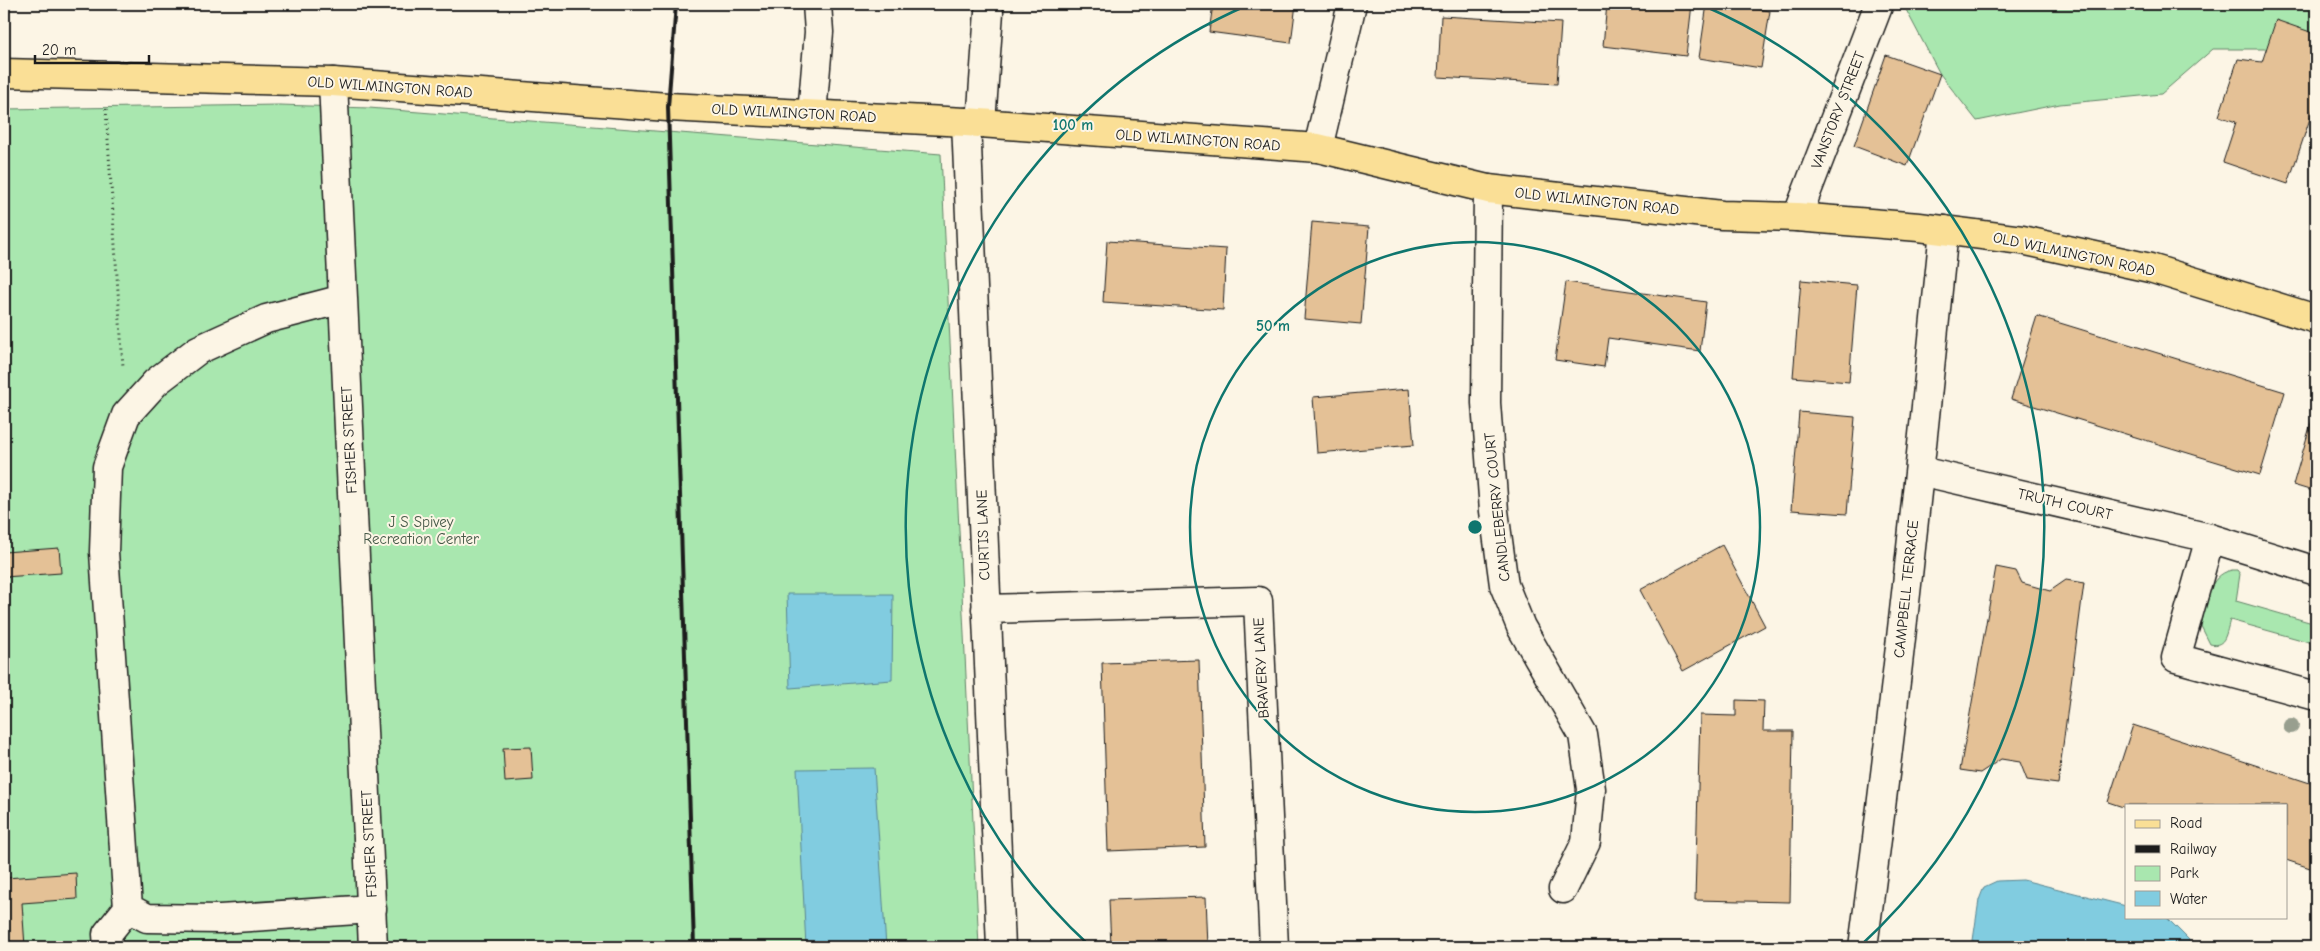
<svg xmlns="http://www.w3.org/2000/svg" width="2320" height="951" font-family="'Comic Neue',sans-serif">
  <rect width="100%" height="100%" fill="#fcf5e5"/>
  <filter id="ink" filterUnits="userSpaceOnUse"><feTurbulence type="fractalNoise" baseFrequency=".02" numOctaves="2"/><feDisplacementMap in="SourceGraphic" scale="10" xChannelSelector="R" yChannelSelector="G"/><feConvolveMatrix kernelMatrix="1 2 1 2 8 2 1 2 1" color-interpolation-filters="sRGB"/></filter>
  <g filter="url(#ink)">
    <path fill="#a9e7af" stroke="#628266" d="M1903,4H2316V68L2292,49H2213L2161,94L2060,104L1977,121L1940,74Z
      M280,105L369,108L941,154L979,947H4V109Z
      M2232,570H2237L2240,574L2236,601L2316,624V644L2230,620C2226,632 2226,648 2210,644L2201,626C2206,605 2207,575 2232,570Z"/>
    <path fill="#81cce0" stroke="#598692" d="M787,594H893L892,680L790,688Z
      M874,768L886,947H806L797,769Z
      M2023,880L2126,906V917H2166L2189,940V947H1972L1979,900L1984,887L1997,881Z"/>
    <path fill="#e4c196" stroke="#1c1c1c" d="M1213,4H1296L1291,43L1209,32Z
      M1607,4H1692L1686,56L1603,46Z
      M1707,4H1723L1770,11L1761,68L1699,58Z
      M1441,16L1561,23L1557,84L1438,77Z
      M2276,20L2316,34V101L2288,184L2223,162L2236,122L2219,116L2238,59L2262,62Z
      M1886,55L1940,74L1907,166L1854,146Z
      M1312,222L1369,227L1361,324L1304,319Z
      M1107,241L1226,249L1223,310L1103,302Z
      M1801,280L1857,285L1849,382L1793,377Z
      M1566,282L1706,302L1700,351L1608,338L1604,367L1555,360Z
      M2037,316L2285,392L2260,475L2011,399Z
      M1409,389L1414,445L1317,453L1313,397Z
      M2316,406V492L2293,485Z
      M1799,412L1855,417L1847,514L1791,510Z
      M1722,545L1765,626L1683,671L1640,590Z
      M59,548L61,573L4,577V552Z
      M1996,567L2016,571L2022,583L2050,591L2066,580L2084,583L2058,784L2027,780L2020,762L2001,759L1980,773L1960,770Z
      M1199,660L1205,847L1108,851L1102,663Z
      M1736,700L1764,701L1763,731H1793L1790,902L1695,900L1700,715L1736,716Z
      M2133,725L2316,785V870L2286,860V805H2126V808L2108,802Z
      M531,747L533,780L505,782L503,748Z
      M4,843L6,878L76,873L77,899L22,903L25,947H4Z
      M1206,897L1208,947H1111L1109,900Z"/>
    <g fill="none" stroke-linecap="round" stroke-linejoin="round">
      <defs>
        <path id="minor" d="M333,82L373,947
          M812,114L819,32L817,4
          M966,122L1001,947
          M981,123L989,12
          M1318,148L1352,4
          M1488,189L1486,403L1494,511L1504,585L1521,627L1583,735L1591,789L1586,842L1563,889
          M1797,217L1879,4
          M343,299L266,319L198,350L156,382L126,415L107,467L104,552L128,908L147,918L220,919L372,909
          M1920,471L2210,538L2316,571
          M2210,538L2176,658L2316,696
          M986,609L1258,601L1274,947
          M108,947L107,934L128,908
          M1863,947C1895,709 1920,469 1944,230"/>
        <path id="major" d="M4,73L333,82L668,107L966,122L1318,148L1488,189L1722,215L1797,217L1919,227L2022,240L2150,268L2316,319"/>
      </defs>
      <use href="#minor" stroke="#1c1c1c" stroke-width="31"/>
      <use href="#major" stroke="#1c1c1c" stroke-width="31"/>
      <path stroke="#1c1c1c" stroke-width="3" stroke-dasharray="1 4" stroke-linecap="butt" d="M106,109L123,367"/>
      <use href="#minor" stroke="#fcf5e5" stroke-width="28"/>
      <use href="#major" stroke="#fadf96" stroke-width="28"/>
      <path stroke="#1c1c1c" stroke-width="4" d="M676,4L668,107L694,947"/>
    </g>
    <circle fill="#989f8f" cx="2291" cy="726" r="8"/>
  </g>
  <g fill="none" stroke="#0f766e" stroke-width="2.5">
    <circle cx="1475" cy="527" r="285"/>
    <path d="M1091 947A569 569 0 0 1 1248 5M1702 5A569 569 0 0 1 1859 947"/>
  </g>
  <g text-anchor="middle" stroke-width="4" stroke-linejoin="round" paint-order="stroke">
    <g font-size="15" fill="#1c1c1c" stroke="#fcf5e5">
      <text transform="translate(390 87) rotate(4)" y="5">OLD WILMINGTON ROAD</text>
      <text transform="translate(1838 110) rotate(-69)" y="5">VANSTORY STREET</text>
      <text transform="translate(794 113) rotate(3)" y="5">OLD WILMINGTON ROAD</text>
      <text transform="translate(1198 140) rotate(4)" y="5">OLD WILMINGTON ROAD</text>
      <text transform="translate(1597 201) rotate(6)" y="5">OLD WILMINGTON ROAD</text>
      <text transform="translate(2074 254) rotate(12)" y="5">OLD WILMINGTON ROAD</text>
      <text transform="translate(349 440) rotate(-93)" y="5">FISHER STREET</text>
      <text transform="translate(2065 504) rotate(13)" y="5">TRUTH COURT</text>
      <text transform="translate(1497 507) rotate(-96)" y="5">CANDLEBERRY COURT</text>
      <text transform="translate(983 535) rotate(-92)" y="5">CURTIS LANE</text>
      <text transform="translate(1906 589) rotate(-84)" y="5">CAMPBELL TERRACE</text>
      <text transform="translate(1261 668) rotate(-93)" y="5">BRAVERY LANE</text>
      <text transform="translate(369 844) rotate(-93)" y="5">FISHER STREET</text>
    </g>
    <g font-size="15" fill="#465948" stroke="#fcf5e5">
      <text x="421" y="527">J S Spivey<tspan x="421" dy="17">Recreation Center</tspan></text>
    </g>
  </g>
  <circle cx="1475" cy="527" r="8" fill="#0f766e" stroke="#fcf5e5" stroke-width="2.5"/>
  <g font-size="15" text-anchor="middle" font-weight="bold" fill="#0f766e" stroke="#fcf5e5" stroke-width="4" stroke-linejoin="round" paint-order="stroke">
    <text x="1073" y="130">100 m</text>
    <text x="1273" y="331">50 m</text>
  </g>
  <rect width="2320" height="951" fill="none" stroke="#fcf5e5" stroke-width="20"/>
  <rect x="10" y="10" width="2300" height="931" fill="none" stroke="#1c1c1c" stroke-width="2" filter="url(#ink)"/>
  <rect x="2125" y="804" width="162" height="115" fill="#fcf5e5" stroke="#a29e95"/>
  <rect x="2135" y="820" width="25" height="8" fill="#fadf96" stroke="#a29e95"/>
  <text x="2170" y="828" font-size="15" fill="#1c1c1c">Road</text>
  <rect x="2135" y="845" width="25" height="8" fill="#1c1c1c" stroke="#a29e95"/>
  <text x="2170" y="854" font-size="15" fill="#1c1c1c">Railway</text>
  <rect x="2135" y="866" width="25" height="15" fill="#a9e7af" stroke="#a29e95"/>
  <text x="2170" y="878" font-size="15" fill="#1c1c1c">Park</text>
  <rect x="2135" y="891" width="25" height="15" fill="#81cce0" stroke="#a29e95"/>
  <text x="2170" y="904" font-size="15" fill="#1c1c1c">Water</text>
  <path d="M35 55v8h114v-8" fill="none" stroke="#1c1c1c" stroke-width="2.5"/>
  <text x="42" y="55" font-size="15" fill="#1c1c1c" stroke="#fcf5e5" stroke-width="4" paint-order="stroke">20 m</text>
</svg>
